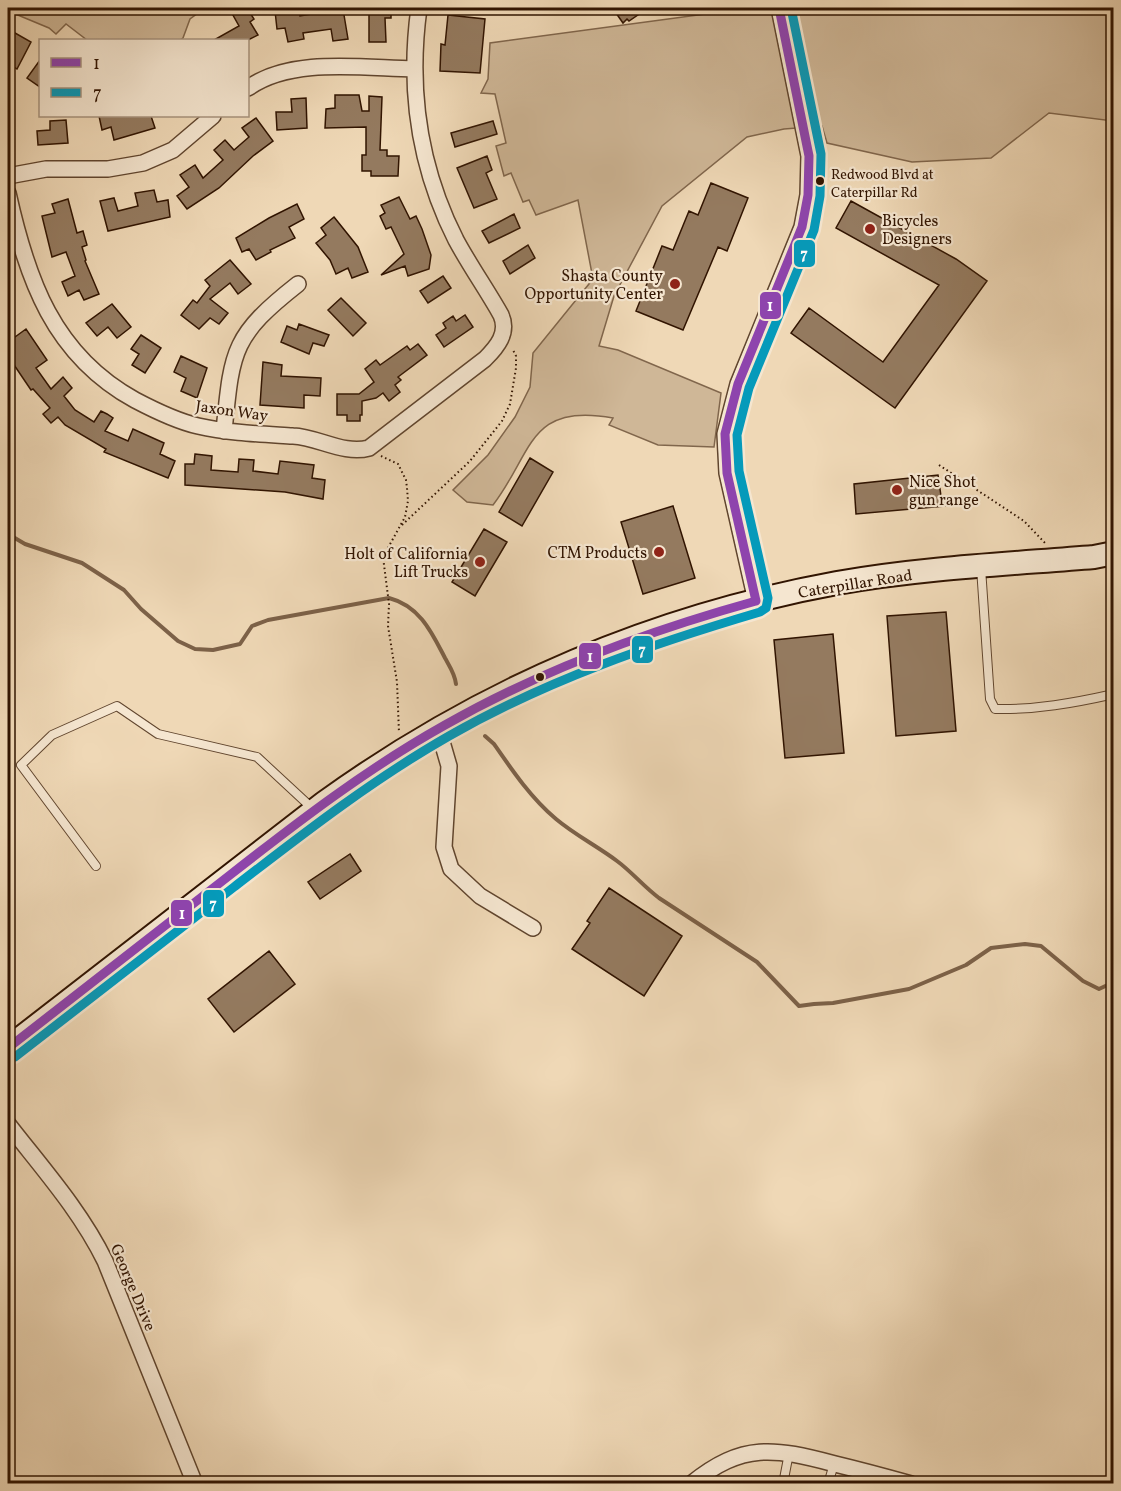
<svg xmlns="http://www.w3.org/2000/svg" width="1121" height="1491" font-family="Vollkorn,serif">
  <rect width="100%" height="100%" fill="#efd8b6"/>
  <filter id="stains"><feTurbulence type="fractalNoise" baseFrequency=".00333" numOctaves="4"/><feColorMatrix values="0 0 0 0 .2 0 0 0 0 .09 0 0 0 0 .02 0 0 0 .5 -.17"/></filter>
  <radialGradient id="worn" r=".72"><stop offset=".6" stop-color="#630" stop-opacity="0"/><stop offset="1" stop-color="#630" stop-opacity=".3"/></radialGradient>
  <path fill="#cfb797" stroke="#80664c" stroke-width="1.5" d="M8,8H205L190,19L183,38L180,40H87L66,24L56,34L49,28L8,11Z
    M750,8H1082L1113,14V121L1049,113L991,158L912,162L827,143L822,126L784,129L747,137L662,206L614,296L599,346L618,350L721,393L714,447L658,445L609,425L613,418C528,402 533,453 493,505L467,502L453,490L488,455L515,417L530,387L533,353L593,279L578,200L536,215L529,200L523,202L511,173L504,176L496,146L506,143L495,94L481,93L488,79L490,43Z"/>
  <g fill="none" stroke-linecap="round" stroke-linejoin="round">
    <path stroke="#7c6148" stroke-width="4" d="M8,534L25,544L82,563L124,590L141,609L178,641L195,649L213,650L240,644L252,626L268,620L389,598C420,606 432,633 445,658C450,667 455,674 456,684
      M485,736L494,744C512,770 531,798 556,819C575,835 597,846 617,861C632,872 643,886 659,898L757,962L799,1006L814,1004L833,1003L909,989L966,965L991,948L1025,944L1041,946L1083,981L1099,989L1114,982"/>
  </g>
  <path fill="#947a5f" stroke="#311401" stroke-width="1.5" d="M229,8H247L254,19L250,22L258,35L248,40H214L239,26Z
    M299,8L300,16L343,9L348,39L333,41L331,29L303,33L304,39L288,42L285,28L277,29L275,11Z
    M391,8V18H385L386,42H369V9Z
    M616,8H648L629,21L627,19L623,23L616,13L618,11Z
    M448,15L485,19L480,73L440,71L441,44L445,45Z
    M8,29L31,42L17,69L8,64Z
    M40,60V87L27,78Z
    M335,95H359L362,111H369V96L382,97L380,150H387V156H399L398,176H371V171H362V155H366V127L325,128L326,109L335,108Z
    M306,98L307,128L277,130L276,112H292L291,99Z
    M99,116H151L155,128L114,140L111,127L102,130Z
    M256,118L273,141L253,156L219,188L187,209L177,196L189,187L180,175L195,165L203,178L223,160L214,150L225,140L234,150L249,137L242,128Z
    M66,120L68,143L38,145L37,131L50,130V121Z
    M493,121L497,134L455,147L451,133Z
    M487,156L492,170L486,173L497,199L474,208L457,168Z
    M711,183L748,198L727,251L718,247L683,330L636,311L662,246L673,250L689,211L698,215Z
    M154,190L157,202L168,200L170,217L108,231L100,201L114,198L118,211L138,206L135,193Z
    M399,197L410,219L416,216L422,229L431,255L429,269L408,276L405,266L381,275L404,254L391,227L386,229L380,216L385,213L381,205Z
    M68,199L77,233L83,231L87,245L82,247L86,260L85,261L99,294L84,300L79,290L68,296L62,282L75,276L66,252L52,257L42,216L55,213L52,204Z
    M851,201L956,259L987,281L895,408L791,333L809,308L883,362L939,285L836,228Z
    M297,204L304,219L289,227L295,238L270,250L271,252L256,260L249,249L242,252L236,238L269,218Z
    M514,214L520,228L489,243L482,231Z
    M334,217L358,247L368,272L352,278L348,268L336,274L330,260L316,243L326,235L321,228Z
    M528,245L535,258L510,274L503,261Z
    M230,260L251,284L238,294L230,283L210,299L228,313L219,324L210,318L199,329L181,315L193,300L197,303L210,286L205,280Z
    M443,276L451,288L428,303L420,291Z
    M341,298L366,323L353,336L328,310Z
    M112,304L131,327L117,338L108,327L97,336L86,323Z
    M465,315L473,327L444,347L436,335L446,328L443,323L453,316L456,321Z
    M299,324L329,335L324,346L313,343L309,354L281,342L287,326L297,330Z
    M8,325L15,337L26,329L47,360L36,368L51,389L63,377L72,388L64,396L75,410L94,422L101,411L107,414L113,418L105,431L128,441L133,429L164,443L160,454L175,461L168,478L104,452L106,449L65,425L58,417L51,423L43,414L50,408L33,389L31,390L8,356Z
    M141,335L161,348L145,373L132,365L139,354L131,349Z
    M418,344L427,355L398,377L401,380L395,385L400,392L389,401L383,393L376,398L362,401V415H360V421H347V415H337V394H359L374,382L365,369L376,360L380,365L407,346L410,350Z
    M181,356L207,368L197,398L181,391L186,378L174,372Z
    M263,362L282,365L281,376L321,378L320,396L304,395V408L260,405Z
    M195,454L212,456L211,470L238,472L239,459L254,460L253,471L278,474L280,461L314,465L312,478L325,480L323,499L285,492L185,485V464H194Z
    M530,458L553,472L522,526L499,512Z
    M938,475L941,496H945V506L856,514L854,484Z
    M673,506L695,578L643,594L621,522Z
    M484,529L507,542L475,596L452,582Z
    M946,612L956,731L896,736L887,616Z
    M833,634L844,753L785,758L774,640Z
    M350,854L361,871L320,899L308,882Z
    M609,888L682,936L644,996L572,949L590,923L587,921Z
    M269,951L295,984L234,1032L208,999Z"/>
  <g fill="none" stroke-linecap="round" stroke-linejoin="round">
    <defs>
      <path id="lane" d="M1110,555L1114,571
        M981,568L990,699L995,709C1035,710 1074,703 1114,694
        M96,866L21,765L52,735L117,706L158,734L257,757L312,808
        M783,1484L789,1453
        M828,1484L834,1464"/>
      <path id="street" d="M248,88C291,57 362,68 414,69
        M8,176L46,169H108L143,163L173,150L213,116
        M8,193C27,279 53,355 135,400C154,410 176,421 198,426C229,433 261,434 293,436C318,437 344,455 369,448L485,359C497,347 509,333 501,315C487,290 470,266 456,240C419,167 408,88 419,8
        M224,431C232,350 232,336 298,284
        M756,601L727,473L725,434L738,384L802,227L808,195L809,156L779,8
        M438,728L449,766L444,847L451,869L480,896L533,928
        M8,1124C42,1168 80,1210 105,1261L195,1484
        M691,1484C743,1442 774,1448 835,1464C860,1470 886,1477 911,1484"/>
      <path id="secondary" d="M8,1048L324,803C478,692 651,617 837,583C922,568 1009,564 1094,557L1114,553"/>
    </defs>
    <use href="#lane" stroke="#60452e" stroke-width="10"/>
    <use href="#street" stroke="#60452e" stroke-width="18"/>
    <use href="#secondary" stroke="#311401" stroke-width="26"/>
    <path stroke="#311401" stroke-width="2" stroke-dasharray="1.5 3" stroke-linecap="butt" d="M381,456L398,464L406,480L407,488L408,501L405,517L383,557L389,604L388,626L397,682L399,733
      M939,465L1024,521L1045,543
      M402,525L470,461L502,421L510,404L516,368V356L513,350"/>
    <use href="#lane" stroke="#f5e6d0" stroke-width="8"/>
    <use href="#street" stroke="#f5e6d0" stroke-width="15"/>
    <use href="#secondary" stroke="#f5e6d0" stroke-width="22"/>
    <defs>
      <path id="bus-1" d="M756,601L727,473L725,434L738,384L802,227L808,195L809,156L779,8
        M8,1048C82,991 156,933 230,875C299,821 368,768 445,725C543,669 648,631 756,601"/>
      <path id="bus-2" d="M15,1057C88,1001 161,944 234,887C304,833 372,780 449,736C547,680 652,644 760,612L766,608L768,598L739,471L737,435L749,388L814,230L820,196L821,154L791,8"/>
    </defs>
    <use href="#bus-1" stroke="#f5e6d0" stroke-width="14"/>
    <use href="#bus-2" stroke="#f5e6d0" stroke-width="14"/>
    <use href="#bus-1" stroke="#8e44ad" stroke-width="9"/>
    <use href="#bus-2" stroke="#059aba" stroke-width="9"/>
  </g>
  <g fill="#311401" stroke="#f5e6d0" stroke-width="2">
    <circle cx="820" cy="181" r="5"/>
    <circle cx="540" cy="677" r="5"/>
  </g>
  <g fill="#8f2418" stroke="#f5e6d0" stroke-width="2">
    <circle cx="870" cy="229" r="6"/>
    <circle cx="675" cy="284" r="6"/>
    <circle cx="897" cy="490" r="6"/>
    <circle cx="659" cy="552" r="6"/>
    <circle cx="480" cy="562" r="6"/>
  </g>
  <g text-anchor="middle" stroke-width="4.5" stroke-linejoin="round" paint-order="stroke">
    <g font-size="14" fill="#311401" stroke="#f5e6d0" text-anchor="start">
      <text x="831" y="179">Redwood Blvd at<tspan x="831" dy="18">Caterpillar Rd</tspan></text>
    </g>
    <g font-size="16" fill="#311401" stroke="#f5e6d0" text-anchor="end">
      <text x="882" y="226" text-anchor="start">Bicycles<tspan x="882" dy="18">Designers</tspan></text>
      <text x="663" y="281">Shasta County<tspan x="663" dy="18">Opportunity Center</tspan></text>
      <text x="909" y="487" text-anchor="start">Nice Shot<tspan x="909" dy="18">gun range</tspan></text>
      <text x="647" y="558">CTM Products</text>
      <text x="468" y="559">Holt of California<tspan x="468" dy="18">Lift Trucks</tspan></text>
    </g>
    <g font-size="16" fill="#311401" stroke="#f5e6d0">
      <text transform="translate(232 410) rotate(8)" y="6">Jaxon Way</text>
      <text transform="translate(855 583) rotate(-9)" y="6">Caterpillar Road</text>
      <text transform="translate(134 1287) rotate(67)" y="6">George Drive</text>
    </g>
  </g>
  <g stroke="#f5e6d0" stroke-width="2">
    <rect x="793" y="239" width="23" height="29" rx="6" fill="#059aba"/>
    <rect x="759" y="291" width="23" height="29" rx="6" fill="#8e44ad"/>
    <rect x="631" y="635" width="23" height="29" rx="6" fill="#059aba"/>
    <rect x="578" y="642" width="24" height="28" rx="6" fill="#8e44ad"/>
    <rect x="202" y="889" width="23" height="29" rx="6" fill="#059aba"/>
    <rect x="170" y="899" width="23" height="28" rx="6" fill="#8e44ad"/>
  </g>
  <g font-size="16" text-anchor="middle" font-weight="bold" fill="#fff">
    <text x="804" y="259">7</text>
    <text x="770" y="311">1</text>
    <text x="642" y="655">7</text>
    <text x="590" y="662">1</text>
    <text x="213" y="909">7</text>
    <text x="182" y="919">1</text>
  </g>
  <rect width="1121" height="1491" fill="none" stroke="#efd8b6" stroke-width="30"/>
  <rect x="9" y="9" width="1103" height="1473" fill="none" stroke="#311401" stroke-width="3"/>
  <rect x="15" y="15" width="1091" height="1461" fill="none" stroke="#311401" stroke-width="1.5"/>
  <rect x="39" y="39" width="210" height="78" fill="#f5e6d0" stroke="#a7927d" stroke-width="1.5"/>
  <rect x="51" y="58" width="30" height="9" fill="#8e44ad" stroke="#a7927d" stroke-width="1.5"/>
  <text x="93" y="69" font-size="18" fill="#311401">1</text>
  <rect x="51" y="88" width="30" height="9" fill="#059aba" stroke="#a7927d" stroke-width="1.5"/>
  <text x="93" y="99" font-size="18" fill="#311401">7</text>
  <rect width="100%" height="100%" filter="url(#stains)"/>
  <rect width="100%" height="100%" fill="url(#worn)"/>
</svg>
